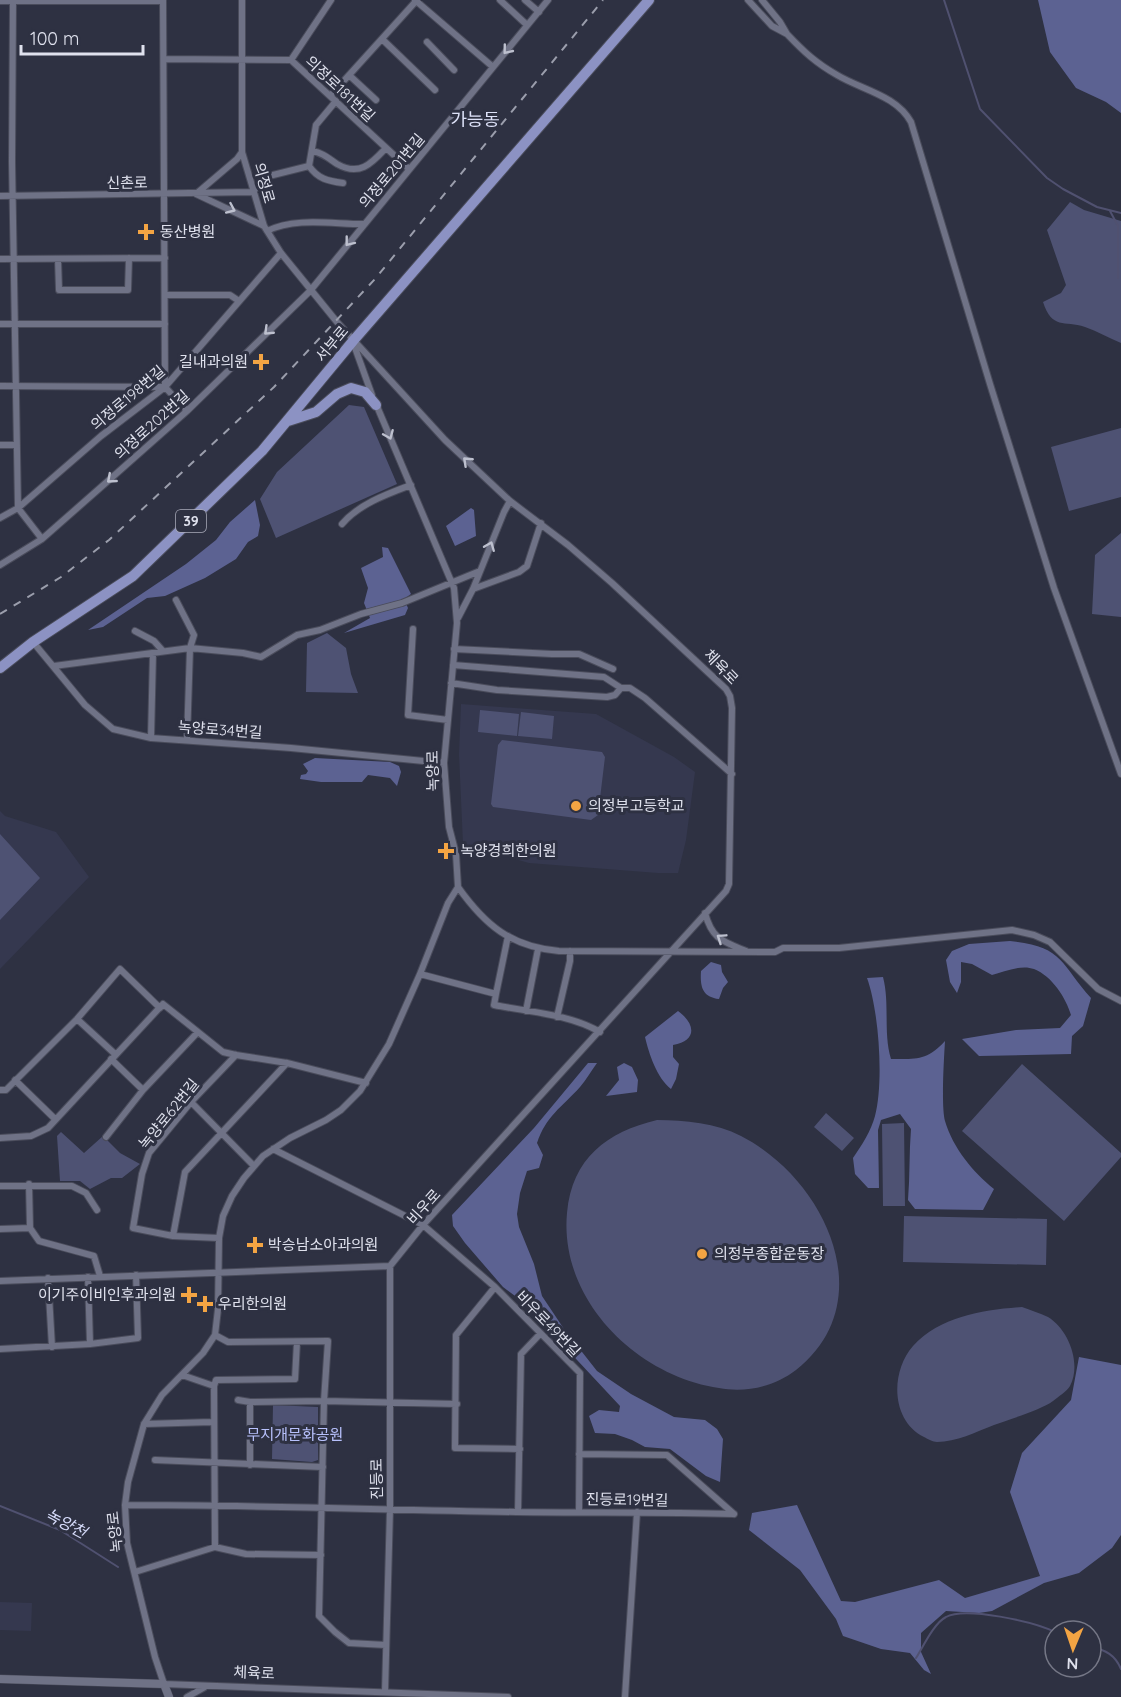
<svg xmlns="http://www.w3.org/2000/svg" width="1121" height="1697" font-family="Quicksand,'Noto Sans KR',sans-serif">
  <rect width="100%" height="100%" fill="#2e3142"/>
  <path fill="#35384f" d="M461,704L596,714L674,757L695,772L686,840L678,873H658L529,863L463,844L459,754Z
    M0,811L5,816L56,832L89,877L0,969Z
    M0,1602L32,1603L31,1631L0,1630Z"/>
  <path fill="#4e5273" d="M1070,202L1084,210L1121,221V343C1109,338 1097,331 1085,327C1064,320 1052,330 1043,302L1061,293L1066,285L1047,230Z
    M349,405L364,407L397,484L276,538L260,499L277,472Z
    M1121,428V497L1069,511L1051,447Z
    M1121,533V617L1092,614L1095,555Z
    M327,633L346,648L351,674L358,693L306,692L307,643Z
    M480,710L519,714L517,736L478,732Z
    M521,712L554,716L552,739L518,736Z
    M502,740L602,752L605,757L598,815L591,820L493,807L491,804L498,745Z
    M0,834L40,878L0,920Z
    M1022,1064L1121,1153V1157L1064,1221L962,1131Z
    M826,1113L854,1138L842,1151L814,1127Z
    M657,1120C685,1120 716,1123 741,1136C825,1179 883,1301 796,1370C774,1387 745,1393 719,1388C637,1376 559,1300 567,1213C572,1158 607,1132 657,1120Z
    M904,1123L905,1206H883L882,1124Z
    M61,1132L84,1153L103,1136L120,1153L140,1164L122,1178H111L90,1189L80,1181H60L57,1136Z
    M904,1216L1047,1219L1046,1265L903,1262Z
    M1022,1307C1030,1310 1040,1313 1048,1317C1068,1329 1082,1363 1070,1386C1067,1391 1058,1397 1053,1401C1041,1410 1010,1419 994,1425C976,1432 956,1442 937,1442C933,1442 928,1439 924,1437C891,1421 890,1372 913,1346C941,1316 983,1310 1022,1307Z
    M273,1405L318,1407V1460L312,1462L272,1459Z"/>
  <path fill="#5c6292" d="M1038,0H1121V113L1106,102L1076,88L1050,52Z
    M255,500L260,525L258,536L248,542L236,559L205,578L165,596L147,598L103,627L88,630L186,564L216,540L230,522Z
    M471,508L474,510L476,536L455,546L446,526Z
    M382,547L388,548L411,594L404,599L408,608L405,615L344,633L370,618L364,603L368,588L361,568L383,557Z
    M315,758L390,762L399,766L401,772L397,786L390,778L368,775L362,782H321L300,779L301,775L306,774L308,771L303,764Z
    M1010,941C1063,946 1060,963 1091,998L1083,1026L1072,1036L1071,1054L979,1056L962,1039L1016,1030L1060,1028L1071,1015C1066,998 1052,976 1034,969C1021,964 1004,972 992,975L972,964L961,962V982L957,993L950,982L946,960L952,951L969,944Z
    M711,962L721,965L722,972L728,982L723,988L719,999C702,997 700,986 701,971Z
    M883,977C890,1004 883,1033 891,1059C916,1059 927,1061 945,1041C944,1059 941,1106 945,1121C953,1148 973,1172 994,1189L983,1210L915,1209L908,1200C910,1176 909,1153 911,1129L900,1114L881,1120L878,1130L879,1188H868L855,1174L853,1158C862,1145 871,1131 875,1116C884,1082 879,1011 867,978Z
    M678,1011C696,1024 697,1041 673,1045V1057L679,1064L676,1079L671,1089C657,1078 649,1054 645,1037Z
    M588,1063H597C591,1071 586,1080 580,1087C562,1107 546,1116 537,1143L543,1155L539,1168L527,1171L520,1193L517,1214L519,1227L534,1264L542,1296L564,1329L597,1371L631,1394L674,1417L705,1420L717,1429L723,1439L720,1482L706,1476L670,1449L645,1447L632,1440L615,1434L595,1433L589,1416L599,1410L619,1412L620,1406L564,1346L551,1328L530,1307L503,1287L465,1243L453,1226L452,1215L534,1128Z
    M624,1063L632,1067L638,1080L637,1092L606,1096L619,1080L617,1067Z
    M1079,1357L1121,1365V1535L1112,1548L1079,1573L1044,1583L992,1611L979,1613L946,1611L921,1633V1652L931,1674L924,1670L910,1653L881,1649L843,1636L836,1619L800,1570L749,1530L752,1513L797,1505L841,1601L855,1602L939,1580L965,1598L1040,1576L1010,1492L1022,1453L1071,1400Z"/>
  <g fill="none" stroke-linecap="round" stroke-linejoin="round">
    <path stroke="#505170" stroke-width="2" d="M944,0L980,109L1047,178L1063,189L1097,207L1121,213
      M1110,211L1118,226V278
      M0,1506L60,1530L118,1567
      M1091,1647C1106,1650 1115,1655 1121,1669
      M916,1658C923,1647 934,1623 946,1617C965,1606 1035,1622 1055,1632"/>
    <defs>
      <path id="minor" d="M13,0L12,162L18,508L42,539
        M163,0L165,386
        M415,0L493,67
        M500,0L527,25
        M525,0L539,12
        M748,0L772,26L787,34L780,22L762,0
        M0,1H163
        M787,34C804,52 816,63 837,75C862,90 896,95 911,122L990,384L1054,588L1121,774
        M382,39L435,90
        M427,42L454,70
        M164,59L291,60L409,169
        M291,60L331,0
        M349,75L376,100
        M331,95L417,0
        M312,151C323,153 328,158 337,164C360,177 372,163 386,148
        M242,152L237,159L196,194L264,226
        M309,166C318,179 328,181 343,183
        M253,192L265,177L309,166L316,125L336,101
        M0,196L253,192
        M267,231C295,217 332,224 363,224
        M0,259L165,258
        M58,259L59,290H128L129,258
        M165,295H230L239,301
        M0,324H165
        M354,345L372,395
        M0,386L165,387L187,411
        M376,404L454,588L457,623L444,763L449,827L456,854L458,887L448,903L420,974L389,1044L360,1091L341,1110L326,1120L290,1138L263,1156L244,1178L232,1196L223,1216L219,1238L218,1309L215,1335L203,1353L162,1395L144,1424L128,1482L125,1505L127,1543L155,1657L164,1684L508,1697
        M0,445H17
        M0,518L18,508L101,436L165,387L281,253
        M342,524C359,504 387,494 411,485
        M0,565L42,539L117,473L187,411L310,291L548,0
        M473,589L519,572L527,566L541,523
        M176,600L194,635L190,648L187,740
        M458,618L473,589L504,512L510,501
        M413,629L408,715L448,720
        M135,631L154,641L162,650
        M33,642L85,705L113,729L151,738L291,748L444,763
        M454,649L552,654H579L613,669
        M54,666L190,648L243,653L261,657L297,635L320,630L361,614L402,603L480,571
        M451,683L497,690L607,697L615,695L621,688L604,677L453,665
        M621,688H630L645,698L732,774
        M151,738L153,653
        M458,887C485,925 511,947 559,951L775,952L783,948H839L1012,930L1034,935L1050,942L1098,989L1121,1001
        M705,913C712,939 722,941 746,951
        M420,974L496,994L494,1005C529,1012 569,1014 600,1032
        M496,994L508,936
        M526,1011L538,949
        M557,1017L570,961V951
        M77,1019L115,1054
        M111,1059L143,1090
        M15,1080L55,1119
        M0,1090H6L77,1019L120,969L160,1008
        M191,1102L253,1165
        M106,1137L143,1090L197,1033
        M0,1138L31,1136L48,1128L163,1004L223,1052L236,1055L287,1063L366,1083
        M273,1149L423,1225L495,1287L580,1373L579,1512
        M29,1184L30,1228L39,1241L94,1256L100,1276
        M0,1186H72L86,1193L97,1210
        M0,1229L30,1228
        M173,1236L185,1172L287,1063
        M219,1238L173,1236L133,1228L142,1174L149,1153L191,1102L236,1055
        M88,1277L90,1344
        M48,1278L52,1347
        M0,1281L390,1266L423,1225L726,891L729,884L732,708L730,696L726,689L612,583L568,545L510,501L445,440L337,322L281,253L264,226L242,152V0
        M495,1287L456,1335L455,1448L520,1449
        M215,1335L228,1342L328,1341L324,1401L319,1616L335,1632L349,1643L386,1645
        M0,1349L90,1344L138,1338L136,1275
        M182,1375L214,1386L216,1380L295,1379L297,1342
        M214,1386L215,1547
        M238,1400L250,1402L324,1401L457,1404
        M144,1424L212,1422
        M579,1454L667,1455L734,1514
        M155,1460L323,1467
        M250,1465V1402
        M125,1505C256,1505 386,1510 516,1512C589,1513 662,1512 734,1514
        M518,1512L521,1354L540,1334
        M135,1572L215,1547L246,1554L321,1555
        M385,1692L390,1509V1266
        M187,1697L205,1687
        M625,1697L637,1512"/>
      <path id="tertiary" d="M0,1679L164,1684L169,1697"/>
      <path id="primary" d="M288,421L316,412L337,394L351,388L365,392L376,405
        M0,668L33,642L133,576L262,451L353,341L649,0"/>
    </defs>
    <use href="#minor" stroke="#4a4c5b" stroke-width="8"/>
    <use href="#tertiary" stroke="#4a4c5b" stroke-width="9"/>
    <use href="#primary" stroke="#4a4c5b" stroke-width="12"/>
    <use href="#minor" stroke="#6f7286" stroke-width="6"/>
    <use href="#tertiary" stroke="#6f7286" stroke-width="8"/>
    <use href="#primary" stroke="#8c92c3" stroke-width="10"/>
    <path stroke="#9b9eac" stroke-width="2" stroke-dasharray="8 8" stroke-linecap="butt" d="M0,614L61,577L109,540L274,387L375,279L603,0"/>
  </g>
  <defs><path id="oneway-chevron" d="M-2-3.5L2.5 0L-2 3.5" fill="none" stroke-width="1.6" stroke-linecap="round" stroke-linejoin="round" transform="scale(1.5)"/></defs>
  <g stroke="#bdc0ce">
    <use href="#oneway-chevron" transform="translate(507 50) rotate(129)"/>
    <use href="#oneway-chevron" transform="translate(231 209) rotate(24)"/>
    <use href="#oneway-chevron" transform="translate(349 242) rotate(128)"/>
    <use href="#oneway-chevron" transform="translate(268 331) rotate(136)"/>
    <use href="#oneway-chevron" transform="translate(389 435) rotate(67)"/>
    <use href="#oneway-chevron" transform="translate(467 461) rotate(-137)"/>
    <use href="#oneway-chevron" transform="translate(111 479) rotate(139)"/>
    <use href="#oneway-chevron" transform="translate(490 546) rotate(-68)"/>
    <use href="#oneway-chevron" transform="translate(721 938) rotate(-146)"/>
  </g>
  <g fill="#f3a443" stroke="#2e3142" stroke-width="2">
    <path d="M143 223h6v6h6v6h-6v6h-6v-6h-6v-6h6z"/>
    <path d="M258 353h6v6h6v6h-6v6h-6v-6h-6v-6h6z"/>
    <circle cx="576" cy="806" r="6"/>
    <path d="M443 842h6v6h6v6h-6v6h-6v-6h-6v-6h6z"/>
    <path d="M252 1236h6v6h6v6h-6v6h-6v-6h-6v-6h6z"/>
    <circle cx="702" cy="1254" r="6"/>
    <path d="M186 1286h6v6h6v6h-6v6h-6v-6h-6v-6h6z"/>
    <path d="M202 1295h6v6h6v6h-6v6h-6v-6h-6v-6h6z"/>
  </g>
  <g text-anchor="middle" stroke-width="6" stroke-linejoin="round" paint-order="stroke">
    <rect fill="#2e3142" stroke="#aaacba" stroke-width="1.5" x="176" y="510" width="30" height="22" rx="4.5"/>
    <g font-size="14" font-weight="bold" fill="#dfe1ed">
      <text x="191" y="526">39</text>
    </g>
    <g font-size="15" fill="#dfe1ed" stroke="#2e3142">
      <text transform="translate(340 89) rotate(43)" y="5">의정로181번길</text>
      <text transform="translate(392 171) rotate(-50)" y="5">의정로201번길</text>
      <text transform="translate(127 183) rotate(-1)" y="5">신촌로</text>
      <text transform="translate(264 183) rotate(74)" y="5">의정로</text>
      <text transform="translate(332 344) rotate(-50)" y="5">서부로</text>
      <text transform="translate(128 398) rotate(-40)" y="5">의정로198번길</text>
      <text transform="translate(152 425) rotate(-42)" y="5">의정로202번길</text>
      <text transform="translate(721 667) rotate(46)" y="5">체육로</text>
      <text transform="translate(220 730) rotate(4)" y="5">녹양로34번길</text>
      <text transform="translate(433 771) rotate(-91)" y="5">녹양로</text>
      <text transform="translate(169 1114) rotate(-51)" y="5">녹양로62번길</text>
      <text transform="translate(424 1207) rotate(-48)" y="5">비우로</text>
      <text transform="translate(548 1324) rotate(46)" y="5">비우로49번길</text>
      <text transform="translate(377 1479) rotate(-91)" y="5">진등로</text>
      <text transform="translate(627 1500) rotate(1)" y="5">진등로19번길</text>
      <text transform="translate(115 1532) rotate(-96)" y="5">녹양로</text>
      <text transform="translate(254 1673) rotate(2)" y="5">체육로</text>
    </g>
    <g font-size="15" fill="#dfe1ed" stroke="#2e3142" text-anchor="start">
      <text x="160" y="237">동산병원</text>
      <text x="248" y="367" text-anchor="end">길내과의원</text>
      <text x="588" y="811">의정부고등학교</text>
      <text x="460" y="856">녹양경희한의원</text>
      <text x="268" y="1250">박승남소아과의원</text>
      <text x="714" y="1259">의정부종합운동장</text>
      <text x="176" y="1300" text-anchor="end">이기주이비인후과의원</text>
      <text x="218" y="1309">우리한의원</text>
    </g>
    <g font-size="15" fill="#b8c1fc" stroke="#2e3142">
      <text x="295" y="1440">무지개문화공원</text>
    </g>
    <g font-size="16" font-style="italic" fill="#d6dbfa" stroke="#2e3142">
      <text transform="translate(66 1523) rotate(28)" y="6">녹양천</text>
    </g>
    <g font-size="18" fill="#dde1f8" stroke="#2e3142">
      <text x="475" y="126">가능동</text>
    </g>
  </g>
  <g transform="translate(1073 1649) rotate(182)"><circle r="28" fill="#2e3142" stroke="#757786" stroke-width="1.5"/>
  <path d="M0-4.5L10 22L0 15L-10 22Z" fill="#f3a443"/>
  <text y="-9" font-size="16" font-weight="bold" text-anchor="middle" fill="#dfe1ed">N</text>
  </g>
  <path d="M21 45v9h122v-9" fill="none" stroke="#dfe1ed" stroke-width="3"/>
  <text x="30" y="45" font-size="18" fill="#dfe1ed" stroke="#2e3142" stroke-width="4.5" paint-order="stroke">100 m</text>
</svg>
